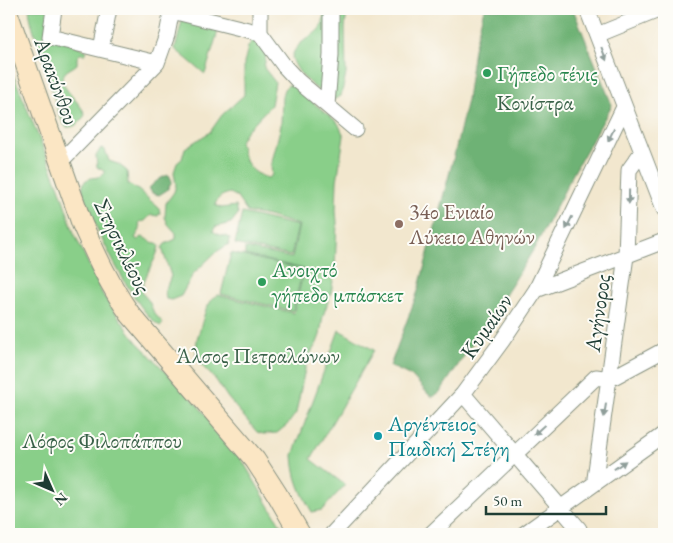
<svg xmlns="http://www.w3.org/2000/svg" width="673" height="543" font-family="'EB Garamond',serif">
  <rect width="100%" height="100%" fill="#fdfcf7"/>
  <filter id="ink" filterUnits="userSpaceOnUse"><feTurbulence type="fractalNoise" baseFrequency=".02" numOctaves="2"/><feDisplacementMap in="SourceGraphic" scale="10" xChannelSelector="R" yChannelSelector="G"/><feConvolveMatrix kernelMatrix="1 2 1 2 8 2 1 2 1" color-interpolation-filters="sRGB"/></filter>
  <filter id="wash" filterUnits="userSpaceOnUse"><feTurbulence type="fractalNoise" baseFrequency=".0096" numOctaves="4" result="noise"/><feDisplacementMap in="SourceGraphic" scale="20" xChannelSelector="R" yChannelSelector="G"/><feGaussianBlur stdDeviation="1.12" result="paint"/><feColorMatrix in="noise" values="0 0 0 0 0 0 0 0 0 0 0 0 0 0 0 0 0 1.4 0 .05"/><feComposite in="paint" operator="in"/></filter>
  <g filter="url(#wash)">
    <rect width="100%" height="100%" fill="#f2e7ce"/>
    <path fill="#89cf89" stroke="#54865e" d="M29,9H51L46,29L87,51L85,54H80L77,57V64C73,68 67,69 64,74C55,85 82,102 85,115C80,122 76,128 66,127C57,117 50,79 45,64C40,45 31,29 29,9Z
      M323,9H347L345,28L346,74L341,96L335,99C318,92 297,76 292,57C298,34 329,38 323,9Z
      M184,13L221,21L205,74L175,49Z
      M254,37L263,43L266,55L264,68L275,82L271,105L246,131L240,141C243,158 249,173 268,178L272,175L271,166L281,125L282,96L284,89L288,85L293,86L338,123L344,136L337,181L336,211L337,222L335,269L331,293L323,316L320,335L317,343L307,359L296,413L288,424L277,433L263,434L257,432L228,398L216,380L201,365L196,356L197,339L206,309L213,298L218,295L294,313L304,269L245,255V248L292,258L299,225L268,216L247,212L236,196L230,193C223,195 218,196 215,205L221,208L236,206L238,214L231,223L215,227L213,231C219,236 224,235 230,238L229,244L216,252L193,274L181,296L171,300L166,299L165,291L171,276L162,248L165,244L176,239V233L168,224L165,217L166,203L174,192L176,185L174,172L177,163L182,159L185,148L210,132L222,115L244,95V63L248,47Z
      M9,64L59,187L74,233L103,295L136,341L194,401L236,450L286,534H9Z
      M101,148L105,150L109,161L118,164L127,171L128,184L137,189L159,208L160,213L158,216L151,215L145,221L139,222L140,230L135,238L138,240L142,237C148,239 151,243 157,243L159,246C156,263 142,276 142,293L149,301L154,313L163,323L161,326C139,319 88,216 83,192C82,187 83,184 85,181C91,176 99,179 104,174V171L97,167L96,156Z
      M242,213L298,226L291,256L235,244Z
      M231,253L303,269L293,311L221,294Z
      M339,330L374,350L311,459L345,485L322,510L312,512C301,493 294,478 293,455Z"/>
    <path fill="#6eb275" stroke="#467854" d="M484,9H573L612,105L574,172L535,247L511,286L440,392L433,397L429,395L413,377L390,366L418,291L454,156L467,100L474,49Z
      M169,175L172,181L167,190L159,195L152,193L149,188C154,183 162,176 169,175Z"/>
  </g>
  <g filter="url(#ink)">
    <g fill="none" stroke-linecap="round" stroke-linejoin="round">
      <defs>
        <path id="street" d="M54,9L50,37L157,63
          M587,9L664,209
          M172,11L260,33L285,67L298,81L355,129
          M260,33V9
          M597,35L661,9
          M101,49L109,9
          M327,105L331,55V9
          M61,161L157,63L167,35L172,9
          M536,290L664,241
          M463,394L579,529L577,534
          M597,481L595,478L626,256L629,170L642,152
          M332,534L463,394L502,341L536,290L624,107
          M431,534L596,377L610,379L664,350
          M524,534L664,434"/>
        <path id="secondary" d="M9,17L82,224C96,255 110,286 130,314L255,460L277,494L300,534"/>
      </defs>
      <use href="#street" stroke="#889281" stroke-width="17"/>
      <use href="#secondary" stroke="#889281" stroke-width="22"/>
      <use href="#street" stroke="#fff" stroke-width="15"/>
      <use href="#secondary" stroke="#fbe6c4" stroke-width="20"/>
    </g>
    <defs><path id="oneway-solid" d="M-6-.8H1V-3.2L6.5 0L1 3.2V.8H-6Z" transform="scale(1.25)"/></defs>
    <g fill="#8f9e9a">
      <use href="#oneway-solid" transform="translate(604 54) rotate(69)"/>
      <use href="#oneway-solid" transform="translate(611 135) rotate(116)"/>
      <use href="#oneway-solid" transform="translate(629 197) rotate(91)"/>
      <use href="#oneway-solid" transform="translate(569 223) rotate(116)"/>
      <use href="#oneway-solid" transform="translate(605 410) rotate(99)"/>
      <use href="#oneway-solid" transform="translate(539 430) rotate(137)"/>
      <use href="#oneway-solid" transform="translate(620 465) rotate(-35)"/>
    </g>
  </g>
  <g fill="#2e9e5b" stroke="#fdfcf7" stroke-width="2">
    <circle cx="487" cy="73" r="5"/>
    <circle cx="262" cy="282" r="5"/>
  </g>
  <circle fill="#8d6e63" stroke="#fdfcf7" stroke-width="2" cx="399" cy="224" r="5"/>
  <circle fill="#0f9aa8" stroke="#fdfcf7" stroke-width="2" cx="378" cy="436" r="5"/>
  <g text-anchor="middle" stroke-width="4" stroke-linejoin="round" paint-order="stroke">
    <g font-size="22" fill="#27864d" stroke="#fdfcf7" text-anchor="start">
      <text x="497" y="81">Γήπεδο τένις</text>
      <text x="272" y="277">Ανοιχτό<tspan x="272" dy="25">γήπεδο μπάσκετ</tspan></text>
    </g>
    <g font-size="22" fill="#1f3d34" stroke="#fdfcf7">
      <text transform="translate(57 81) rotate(70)" y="8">Αρακύνθου</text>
      <text transform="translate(123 246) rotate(64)" y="8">Στησικλέους</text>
      <text transform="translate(597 313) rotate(-82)" y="8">Αγήνορος</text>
      <text transform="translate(486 326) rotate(-55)" y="8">Κυμαίων</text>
    </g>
    <g font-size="22" fill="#3a6249" stroke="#fdfcf7">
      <text x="535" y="110">Κονίστρα</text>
      <text x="258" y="363">Άλσος Πετραλώνων</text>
      <text x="102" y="448">Λόφος Φιλοπάππου</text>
    </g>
    <g font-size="22" fill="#785e54" stroke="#fdfcf7" text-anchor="start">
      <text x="409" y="219">34ο Ενιαίο<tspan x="409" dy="25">Λύκειο Αθηνών</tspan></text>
    </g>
    <g font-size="22" fill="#0d838f" stroke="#fdfcf7" text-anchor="start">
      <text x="388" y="431">Αργέντειος<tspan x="388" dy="25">Παιδική Στέγη</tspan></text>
    </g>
  </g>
  <rect width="673" height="543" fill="none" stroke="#fdfcf7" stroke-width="30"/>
  <g transform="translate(52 490) rotate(135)" stroke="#fdfcf7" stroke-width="4" paint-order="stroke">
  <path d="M0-4L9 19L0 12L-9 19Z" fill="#1f3d34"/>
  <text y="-8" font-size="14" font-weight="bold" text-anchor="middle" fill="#1f3d34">N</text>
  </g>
  <path d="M486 506v8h120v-8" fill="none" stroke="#1f3d34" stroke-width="2.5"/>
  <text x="493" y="506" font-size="15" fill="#1f3d34" stroke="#fdfcf7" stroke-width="4" paint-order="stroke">50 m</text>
</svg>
